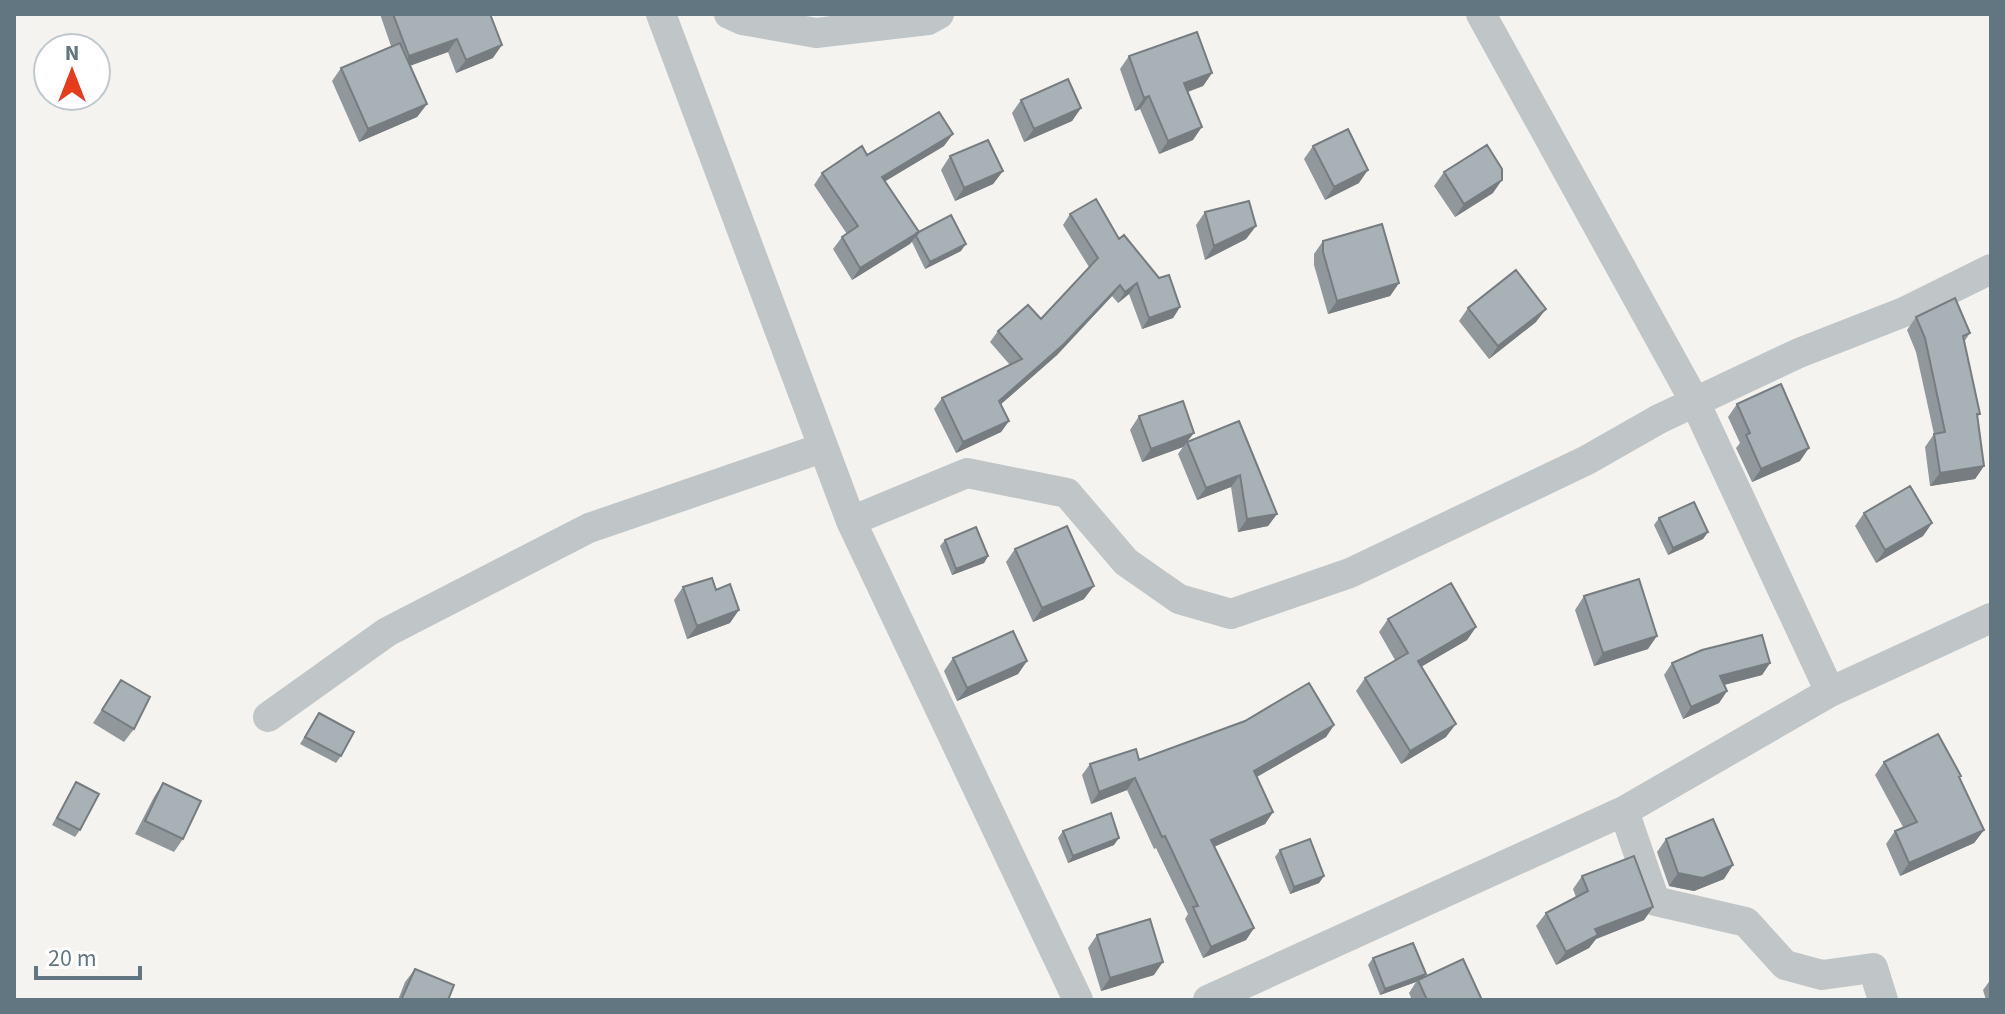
<svg xmlns="http://www.w3.org/2000/svg" width="2005" height="1014" font-family="'Source Sans 3',sans-serif">
  <rect width="100%" height="100%" fill="#f4f3ef"/>
  <g fill="none" stroke-linecap="round" stroke-linejoin="round">
    <path stroke="#c0c5c7" stroke-width="30" d="M661,14L851,521L1078,1000
      M729,14L742,20L816,33L928,20L939,14
      M1481,14L1695,402L1830,692
      M851,521L967,473L1067,493L1126,562L1179,599L1231,614L1350,573L1587,460L1659,419L1799,353L1904,312L1991,269
      M268,717L387,632L589,528L822,448
      M1624,811L1655,901L1746,922L1785,965L1822,975L1873,968L1883,1000
      M1208,1000L1624,811L1830,692L1991,618"/>
  </g>
  <path fill="#90989c" d="M380,14H490L493,58L456,73L448,52L410,66L427,104L417,117L359,142L332,81L341,68L391,46Z
    M1129,56L1212,73L1203,86L1188,92L1193,140L1159,154L1140,109L1135,111L1120,69Z
    M1021,100L1081,108L1072,121L1024,142L1012,113Z
    M944,146L885,181L919,232L961,251L925,269L912,242L852,280L833,249L842,237L847,234L814,185L822,173L867,155Z
    M1313,146L1359,183L1325,200L1304,159Z
    M950,156L1003,171L993,184L955,201L941,170Z
    M1444,172L1493,193L1455,217L1434,186Z
    M1205,212L1256,226L1246,239L1205,260L1196,225Z
    M1070,214L1119,239L1180,307L1173,318L1142,329L1129,294L1118,303L1112,296L1057,355L1001,404L1009,421L1001,432L956,453L934,409L942,398L1010,365L990,342L998,331L1041,319L1089,267L1063,225Z
    M1323,241L1399,283L1390,296L1328,314L1314,265V254Z
    M1468,308L1536,322L1489,359L1459,321Z
    M1916,317L1970,333L1964,342L1980,414L1977,417L1984,466L1975,479L1930,486L1925,447L1934,434L1916,352L1907,330Z
    M1737,404L1800,461L1752,482L1736,448L1740,443L1728,417Z
    M1139,416L1189,441L1239,421L1277,514L1268,526L1238,532L1231,487L1197,500L1178,454L1183,447L1142,462L1130,430Z
    M1864,513L1932,523L1923,536L1876,563L1855,526Z
    M1659,518L1708,532L1703,539L1668,555L1654,525Z
    M945,540L988,556L984,563L952,575L940,546Z
    M1015,549L1084,599L1033,622L1006,562Z
    M683,587L730,623L687,639L674,600Z
    M1584,596L1648,649L1594,666L1575,610Z
    M1388,619L1476,627L1467,640L1422,666L1446,737L1401,764L1356,691L1365,678L1395,660L1379,632Z
    M953,658L1027,661L1018,674L957,701L944,671Z
    M1672,663H1770L1762,675L1724,685L1727,691L1719,703L1683,719L1664,675Z
    M121,680L134,729L124,742L93,723Z
    M319,713L341,756L336,763L300,744Z
    M1334,725L1326,737L1257,777L1273,812L1265,824L1214,847L1254,928L1246,940L1203,958L1185,919L1188,914L1156,848L1154,849L1127,790L1091,804L1082,775L1090,764L1139,760Z
    M1884,762L1959,778L1984,830L1974,843L1900,876L1886,844L1895,831L1903,827L1875,775Z
    M76,782L80,830L75,837L52,825Z
    M163,783L183,839L174,852L135,834L154,797Z
    M1063,831L1114,845L1068,863L1058,838Z
    M1666,839L1724,879L1694,891L1669,886L1657,852Z
    M1280,850L1324,876L1319,883L1290,894L1275,857Z
    M1582,876L1653,907L1644,920L1596,939L1589,948L1556,965L1536,926L1546,913L1576,897L1573,889Z
    M1097,935L1154,975L1101,991L1088,948Z
    M1373,958L1423,978L1482,1000H1412L1409,993L1416,982L1380,995L1368,965Z
    M415,969L448,1000H398L405,982Z
    M1991,979V1000H1986L1983,990Z"/>
  <path fill="#767c7f" d="M457,39L448,52L400,69L409,56Z
    M502,45L493,58L456,73L466,60Z
    M1212,73L1203,86L1175,96L1184,83Z
    M1149,96L1140,109L1135,111L1144,98Z
    M427,104L417,117L359,142L368,129Z
    M1081,108L1072,121L1024,142L1034,129Z
    M1202,127L1193,140L1159,154L1168,141Z
    M953,134L944,146L874,188L882,177Z
    M1368,170L1359,183L1325,200L1334,187Z
    M1003,171L993,184L955,201L964,188Z
    M1502,180L1493,193L1455,217L1464,204Z
    M1256,226L1246,239L1205,260L1214,246Z
    M919,232L910,244L852,280L860,268Z
    M966,244L961,251L925,269L930,262Z
    M1137,283L1129,294L1118,303L1125,292Z
    M1399,283L1390,296L1328,314L1337,301Z
    M1120,285L1112,296L1057,355L992,412L999,401Z
    M1180,307L1173,318L1142,329L1149,318Z
    M1546,309L1536,322L1489,359L1498,346Z
    M1009,421L1001,432L956,453L963,442Z
    M1194,433L1183,447L1142,462L1151,449Z
    M1809,448L1800,461L1752,482L1761,469Z
    M1984,466L1975,479L1930,486L1940,473Z
    M1240,475L1231,487L1197,500L1206,488Z
    M1277,514L1268,526L1238,532L1247,519Z
    M1932,523L1923,536L1876,563L1885,550Z
    M1708,532L1703,539L1668,555L1673,548Z
    M988,556L984,563L952,575L956,569Z
    M1094,586L1084,599L1033,622L1042,608Z
    M739,610L730,623L687,639L697,626Z
    M1476,627L1467,640L1409,674L1418,661Z
    M1657,636L1648,649L1594,666L1603,653Z
    M1027,661L1018,674L957,701L967,688Z
    M1770,663L1762,675L1712,688L1720,676Z
    M1727,691L1719,703L1683,719L1691,707Z
    M1456,724L1446,737L1401,764L1410,751Z
    M1334,725L1326,737L1246,783L1254,771Z
    M1135,778L1127,790L1091,804L1099,792Z
    M1273,812L1265,824L1202,852L1211,840Z
    M1984,830L1974,843L1900,876L1909,863Z
    M1119,838L1114,845L1068,863L1073,856Z
    M1733,865L1724,879L1694,891L1669,886L1678,873Z
    M1324,876L1319,883L1290,894L1294,887Z
    M1653,907L1644,920L1596,939L1589,948L1556,965L1566,952L1595,929Z
    M1254,928L1246,940L1203,958L1211,947Z
    M1163,962L1154,975L1101,991L1110,978Z
    M1426,974L1421,980H1418L1416,982L1380,995L1385,989Z"/>
  <path fill="#a8b1b5" stroke="#767c7f" stroke-width="2" d="M393,14H490L502,45L466,60L457,39L409,56Z
    M1197,32L1212,73L1184,83L1202,127L1168,141L1149,96L1144,98L1129,56Z
    M400,43L427,104L368,129L341,68Z
    M1068,79L1081,108L1034,129L1021,100Z
    M939,112L953,134L882,177L919,232L860,268L842,237L858,226L822,173L862,146L867,155Z
    M1348,129L1368,170L1334,187L1313,146Z
    M988,140L1003,171L964,188L950,156Z
    M1487,145L1502,169V180L1464,204L1444,172Z
    M1096,199L1119,239L1124,235L1159,278L1169,275L1180,307L1149,318L1137,283L1125,292L1120,285L1064,344L999,401L1009,421L963,442L942,398L1022,359L998,331L1028,305L1041,319L1098,258L1070,214Z
    M1249,201L1256,226L1214,246L1205,212Z
    M951,215L966,244L930,262L916,236L919,232L915,234Z
    M1382,224L1399,283L1337,301L1323,252V241Z
    M1516,270L1546,309L1498,346L1468,308Z
    M1955,298L1970,333L1963,336L1980,414H1977L1984,466L1940,473L1934,434L1945,432L1925,338L1916,317Z
    M1781,384L1809,448L1761,469L1746,435L1750,433L1737,404Z
    M1183,401L1194,433L1151,449L1139,416Z
    M1239,421L1277,514L1247,519L1240,475L1206,488L1187,442Z
    M1910,486L1932,523L1885,550L1864,513Z
    M1694,502L1708,532L1673,548L1659,518Z
    M1067,526L1094,586L1042,608L1015,549Z
    M976,527L988,556L956,569L945,540Z
    M712,578L716,590L730,584L739,610L697,626L683,587Z
    M1639,579L1657,636L1603,653L1584,596Z
    M1451,583L1476,627L1418,661L1456,724L1410,751L1365,678L1408,653L1388,619Z
    M1013,631L1027,661L967,688L953,658Z
    M1762,635L1770,663L1720,676L1727,691L1691,707L1672,663L1702,650Z
    M121,680L150,697L134,729L102,710Z
    M1309,683L1334,725L1254,771L1273,812L1211,840L1254,928L1211,947L1193,907L1198,906L1165,836L1162,837L1135,778L1099,792L1090,764L1136,749L1139,760L1245,721Z
    M319,713L354,732L341,756L305,737Z
    M1938,734L1961,776L1959,777L1984,830L1909,863L1895,831L1917,822L1884,762Z
    M76,782L99,794L80,830L57,818Z
    M163,783L201,801L183,839L145,821Z
    M1111,813L1119,838L1073,856L1063,831Z
    M1713,819L1733,865L1703,878L1678,873L1666,839Z
    M1310,839L1324,876L1294,887L1280,850Z
    M1634,856L1653,907L1595,929L1598,935L1566,952L1546,913L1588,891L1582,876Z
    M1150,919L1163,962L1110,978L1097,935Z
    M1413,943L1426,974L1385,989L1373,958Z
    M1463,959L1482,1000H1427L1418,980Z
    M415,969L454,985L448,1000H401Z"/>
  <rect width="2005" height="1014" fill="none" stroke="#627681" stroke-width="32"/>
  <g transform="translate(72 72)"><circle r="38" fill="#ffffff" stroke="#c0c8cd" stroke-width="2"/>
  <path d="M0-6L14 30L0 20L-14 30Z" fill="#e73b1c"/>
  <text y="-12" font-size="22" font-weight="bold" text-anchor="middle" fill="#627681">N</text>
  </g>
  <path d="M36 966v12h104v-12" fill="none" stroke="#627681" stroke-width="4"/>
  <text x="48" y="966" font-size="24" fill="#627681" stroke="#ffffff" stroke-width="6" paint-order="stroke">20 m</text>
</svg>
